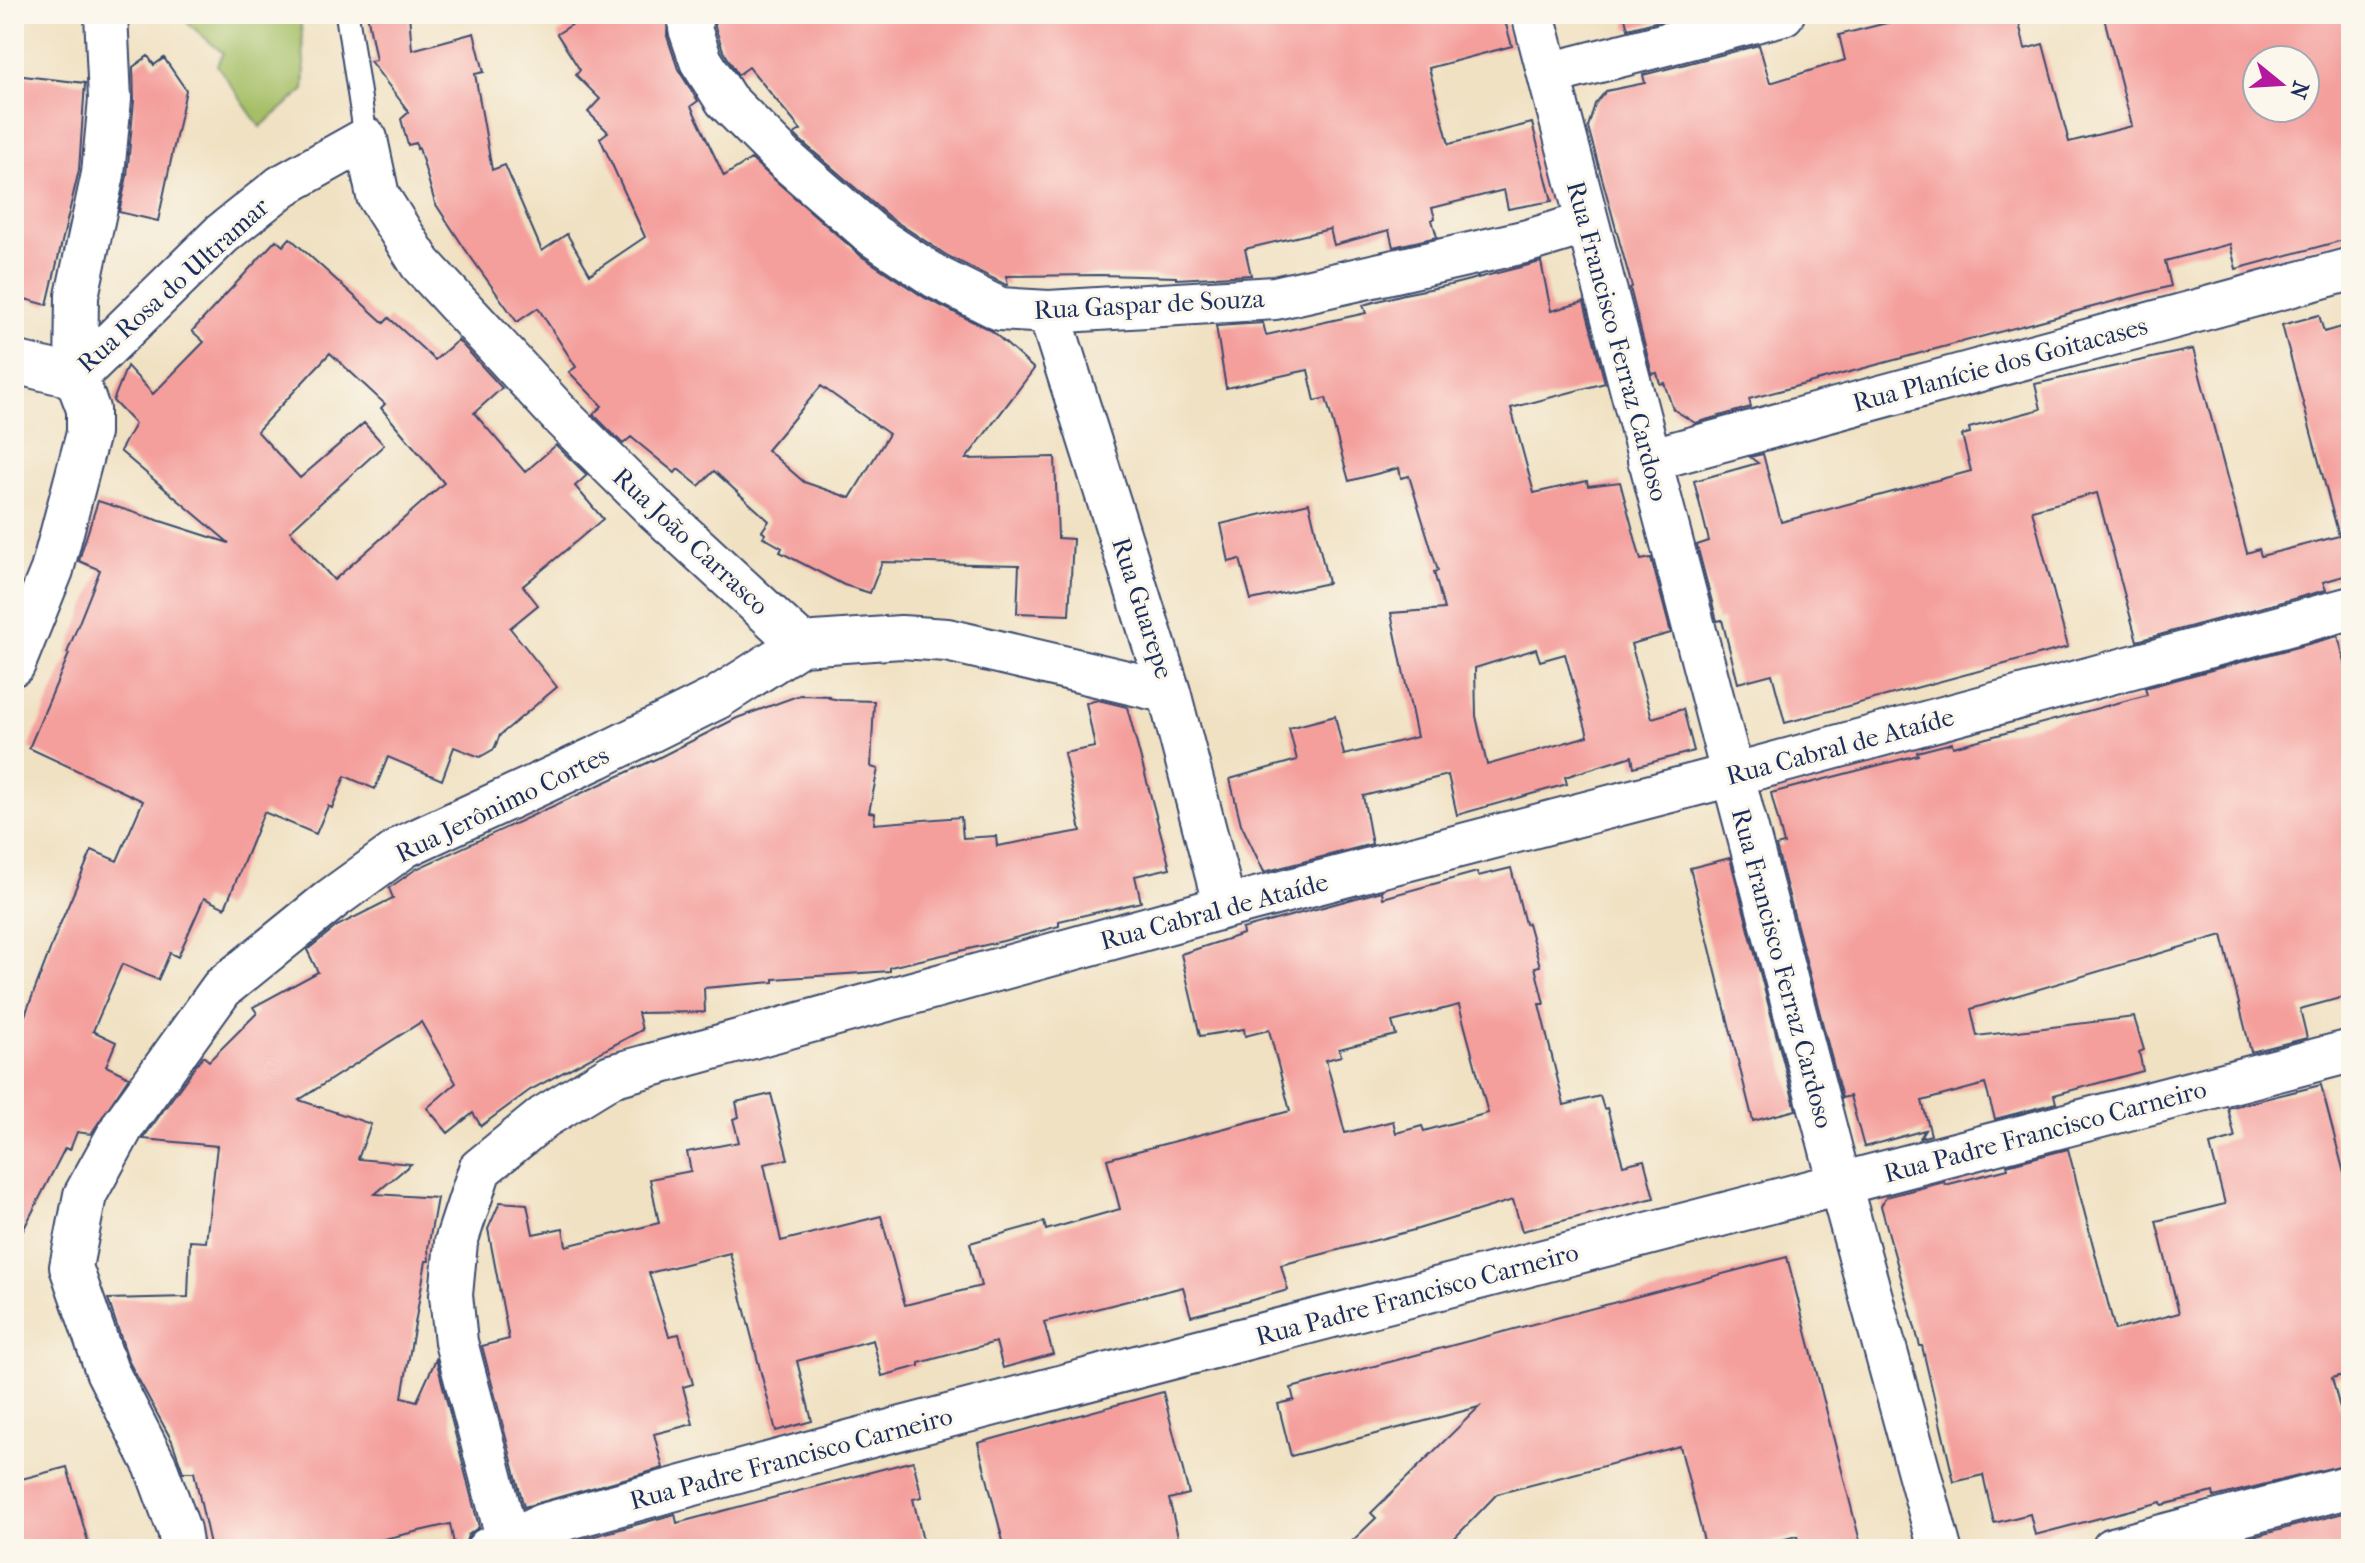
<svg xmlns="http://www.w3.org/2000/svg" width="2365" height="1563" font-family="'IM FELL French Canon',serif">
  <rect width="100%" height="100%" fill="#fbf7ec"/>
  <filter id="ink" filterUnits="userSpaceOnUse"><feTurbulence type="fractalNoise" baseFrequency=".0125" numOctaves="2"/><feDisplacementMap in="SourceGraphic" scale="16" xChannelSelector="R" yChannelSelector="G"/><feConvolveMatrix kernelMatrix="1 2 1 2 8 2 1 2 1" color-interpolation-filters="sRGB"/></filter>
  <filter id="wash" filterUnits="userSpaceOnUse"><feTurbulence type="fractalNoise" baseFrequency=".006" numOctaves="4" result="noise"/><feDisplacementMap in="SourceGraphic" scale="32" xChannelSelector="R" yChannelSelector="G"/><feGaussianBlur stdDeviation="1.8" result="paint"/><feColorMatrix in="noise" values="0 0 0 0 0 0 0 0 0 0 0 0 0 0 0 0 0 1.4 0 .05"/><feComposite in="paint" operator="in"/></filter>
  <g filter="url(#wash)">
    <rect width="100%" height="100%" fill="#f0e1c2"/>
    <path fill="#a5bf66" stroke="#607762" stroke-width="2" d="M177,14H300L305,73L304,90L260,127L217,65L223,53Z"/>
    <g id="blocks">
      <path fill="#f49f9c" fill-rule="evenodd" d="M367,14H409L412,50L474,33L484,72L475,74L492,170L505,165L542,251L567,234L590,274L645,237L600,138L608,132L588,112L600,99L576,75L580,70L557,34L589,14H668L667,36L678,69L698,101L691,106L724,176L751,159L861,256L925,298L992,331L1034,369L966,459L1055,457L1058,538L1073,539L1069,615L1017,613L1019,565L882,562L870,593L844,585L780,552L782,548L763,537L765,534L762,531L769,521L714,471L699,486L678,469L675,473L631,437L623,444L593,414L602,406L569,372L576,367L538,308L517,322L465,249L435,203L419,148L417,149L416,143L408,145L401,119L409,112L370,61L376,60ZM821,386L889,434L850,498L804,482L767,450Z
        M715,14H1503L1512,46L1429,68L1449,144L1532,123L1552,201L1508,209L1504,190L1432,208L1435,218L1432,220L1437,237L1393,247L1389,230L1334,245L1330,229L1245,249L1251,275L1176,279V277L1101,275L1006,276L1008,285H1006L948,256L889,217L800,140L794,134L801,130L749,67L738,75L723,50L715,27Z
        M1624,14H1686L1628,29Z
        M1922,14H2017L2025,49L2043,44L2069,142L2132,126L2103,14H2351V238L2236,269L2230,244L2165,261L2171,286L1749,399L1751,407L1695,423L1673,409L1664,383L1660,384L1657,373L1652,374L1630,288L1632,287L1588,127L1595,104L1606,91L1645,83L1643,75L1759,45L1770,83L1845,60L1839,35ZM2257,60H2305V108H2257Z
        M148,56L154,65L164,58L186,90L158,221L119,212L127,176L134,101L133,67Z
        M14,75L85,83L79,170L47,305L14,296V233L24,187L14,185Z
        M290,238L384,323L389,318L435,360L458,340L502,388L474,413L525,472L556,445L587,475L575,486L603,519L523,586L538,605L510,628L557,687L500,735L494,749L480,757L454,747L442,780L388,757L375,789L345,776L332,808L328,806L316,834L264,812L225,908L204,898L178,957L170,953L158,980L122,964L93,1031L116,1042L106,1066L129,1077L91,1134L77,1132L70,1150L65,1148L14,1248V1044L58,929L92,850L117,861L143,801L29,748L69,654L67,653L100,570L79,561L82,550L98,501L229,543L120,451L135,424L113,401L127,366L153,394L204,342L192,331L276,240L283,246ZM330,353L385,404L381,408L444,483L334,580L290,531L384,445L364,423L300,478L257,431Z
        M1541,262L1551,311L1584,302L1605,383L1511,408L1534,493L1587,481L1588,486L1620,482L1641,560L1651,558L1671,633L1631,644L1652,718L1683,709L1694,751L1634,767L1632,756L1565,777L1567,784L1457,815L1448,775L1363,796L1372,844L1264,872L1241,824L1230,779L1297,760L1289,728L1335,716L1344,755L1417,737L1391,613L1444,609L1434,572L1438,571L1409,476L1401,478L1399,468L1349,481L1326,398L1315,401L1308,370L1226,388L1216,326L1263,323L1266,335L1366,313L1363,305L1404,294L1450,285ZM1536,649L1540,661L1565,654L1588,736L1487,765L1476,716L1475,668Z
        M2319,315L2324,332L2351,324V574L2323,582L2326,590L2137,641L2097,493L2032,510L2068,647L1785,723L1772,674L1738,683L1722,620L1717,621L1697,545L1709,541L1694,481L1758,463L1750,457L1763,454L1781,522L1971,471L1962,435L1970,433L1969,428L2041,409L2035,384L2193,349L2247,553L2259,549L2261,556L2339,536L2282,325Z
        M1309,503L1328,583L1251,600L1240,559L1229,562L1221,524Z
        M2338,636L2351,685V995L2300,1009L2307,1038L2251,1052L2222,935L1971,1009L1977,1036L2134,1017L2144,1050L2139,1052L2143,1071L2054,1095L2056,1103L1995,1119L1985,1084L1922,1101L1931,1135L1920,1138L1925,1130L1864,1147L1850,1096L1842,1098L1776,846L1784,844L1771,793L1918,755L1917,752L1952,743L1953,747L2147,695L2145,688Z
        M800,695L830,696L829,698L840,700L874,701L871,767L878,769L869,812L875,813L874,824L961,817L963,838L996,836L997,846L1081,831L1064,753L1095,747L1086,703L1098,700L1127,707L1170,868L1135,876L1141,902L1059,921V926L1003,941L890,967V971L774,979V982L704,988L705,1012L638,1013L642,1030L530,1090L481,1126L473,1113L448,1133L427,1108L456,1083L421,1022L299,1100L371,1124L358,1159L411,1164L375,1194L437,1198L428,1248L429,1261H426L402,1397L417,1401L436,1359L479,1527L468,1535L464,1549H455L450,1524L340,1549H211L194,1472H183L172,1441L129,1362L108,1299L188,1297L190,1241L206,1242L217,1146L143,1139L144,1137L203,1056L209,1061L257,1013L253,1007L318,972L307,950L337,926L393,898L389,888L416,869L658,758L737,718Z
        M1730,858L1796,1110L1753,1121L1690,868Z
        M1511,868L1525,924L1528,923L1540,966L1535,967L1544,1004H1539L1564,1105L1600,1096L1604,1109L1607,1108L1623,1165L1644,1160L1654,1198L1522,1231L1513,1200L1418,1229L1281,1265L1288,1290L1245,1302L1191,1316L1183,1287L1044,1322L1053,1354L1003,1368L996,1342L919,1363V1366L882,1376L873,1340L797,1361L812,1421L776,1431L730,1253L649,1273L669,1336L679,1334L693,1384L683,1387L693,1424L654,1434L663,1468L524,1507L482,1346L509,1339L488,1229L500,1202L527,1204L533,1234L563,1228L566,1246L659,1223L650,1179L691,1171L687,1152L739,1142L733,1119L739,1117L736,1102L771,1094L788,1159L764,1164L781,1241L881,1216L905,1305L981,1286L970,1243L1044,1222L1046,1230L1120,1209L1107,1159L1290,1111L1269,1030L1245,1036L1244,1029L1200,1036L1181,954L1243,934L1242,929L1382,891L1383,898L1477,872L1478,876ZM1459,1005L1488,1113L1424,1131L1422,1126L1396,1133L1393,1121L1345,1133L1326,1060L1341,1056L1339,1049L1396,1035L1392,1022Z
        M2321,1085L2351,1200V1373L2332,1378L2351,1450V1463L2214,1497L2213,1492L2162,1505L2161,1502L2035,1535L2030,1514L1994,1523L1983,1475L1954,1482L1922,1346H1920L1881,1206L1886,1197L1944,1182L1945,1185L2008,1169L2007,1165L2068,1149L2115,1330L2179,1313L2156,1221L2225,1204L2210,1145L2235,1138L2228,1108Z
        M1787,1257L1862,1549H1801L1797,1536L1746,1549H1706L1680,1446L1497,1494L1444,1549H1344L1376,1518L1371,1513L1479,1407L1291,1456L1278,1404L1294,1400L1291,1388Z
        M1163,1392L1189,1494L1169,1499L1181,1549H1005L978,1443Z
        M913,1461L922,1497L913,1499L925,1549H548L675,1514L677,1523Z
        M67,1467L90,1549H18L14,1534V1481Z
        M2351,1511V1549H2228L2226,1544Z"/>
    </g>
  </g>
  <g filter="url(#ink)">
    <use href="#blocks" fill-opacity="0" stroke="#3b4a6d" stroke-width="2"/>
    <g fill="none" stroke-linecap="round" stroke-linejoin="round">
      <defs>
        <path id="service" d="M347,14L366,139"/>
        <path id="minor" d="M692,14L690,29L701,61L726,100L784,158L874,236L936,277L1000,309L1049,312L1275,298L1528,241L1587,223
          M1533,14L1840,1184L1940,1549
          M1549,74L1783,14
          M1049,312L1169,692L1225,907
          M14,362L76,377
          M76,377L222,234L282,186L366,139L378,196L421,264L564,419L653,507L801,644L901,637L947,640L1169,692
          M1649,460L2351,269
          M14,664L52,570L88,433V409L76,377L77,296L103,174L110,99L106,14
          M182,1549L179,1530L155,1465L107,1371L71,1267L85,1195L124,1124L222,988L332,899L405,846L598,757L717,698L801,644
          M488,1549L543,1525L852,1441L2351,1051
          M510,1549L456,1342L451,1295L456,1242L480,1169L544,1117L611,1076L1225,907L1732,775L2351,608
          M2113,1549L2351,1486"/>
      </defs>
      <use href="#service" stroke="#3b4a6d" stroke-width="26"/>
      <use href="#minor" stroke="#3b4a6d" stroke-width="46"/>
      <use href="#service" stroke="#fff" stroke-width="22"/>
      <use href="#minor" stroke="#fff" stroke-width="42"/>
    </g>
  </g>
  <g text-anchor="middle" stroke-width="6" stroke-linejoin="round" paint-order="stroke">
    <g font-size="26" fill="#1b2f5e" stroke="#fbf7ec">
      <text transform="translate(173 285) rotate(-42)" y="9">Rua Rosa do Ultramar</text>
      <text transform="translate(1149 304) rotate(-3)" y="9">Rua Gaspar de Souza</text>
      <text transform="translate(1618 341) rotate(75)" y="9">Rua Francisco Ferraz Cardoso</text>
      <text transform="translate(2000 364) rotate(-15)" y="9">Rua Planície dos Goitacases</text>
      <text transform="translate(691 541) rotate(43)" y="9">Rua João Carrasco</text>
      <text transform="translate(1143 608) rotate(72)" y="9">Rua Guarepe</text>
      <text transform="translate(1840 746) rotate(-15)" y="9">Rua Cabral de Ataíde</text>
      <text transform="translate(502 804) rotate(-26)" y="9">Rua Jerônimo Cortes</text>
      <text transform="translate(1214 911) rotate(-15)" y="9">Rua Cabral de Ataíde</text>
      <text transform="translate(1783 968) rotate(75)" y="9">Rua Francisco Ferraz Cardoso</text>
      <text transform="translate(2045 1131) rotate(-15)" y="9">Rua Padre Francisco Carneiro</text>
      <text transform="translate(1417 1294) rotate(-15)" y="9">Rua Padre Francisco Carneiro</text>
      <text transform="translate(791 1458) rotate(-15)" y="9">Rua Padre Francisco Carneiro</text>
    </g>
  </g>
  <rect width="2365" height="1563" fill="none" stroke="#fbf7ec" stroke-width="48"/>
  <g transform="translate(2281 84) rotate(108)"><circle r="38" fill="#fbf7ec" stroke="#a1a7b3" stroke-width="2"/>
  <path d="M0-6L14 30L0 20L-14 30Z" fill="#b5179e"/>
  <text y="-12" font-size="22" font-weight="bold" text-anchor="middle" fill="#1b2f5e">N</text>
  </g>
</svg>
